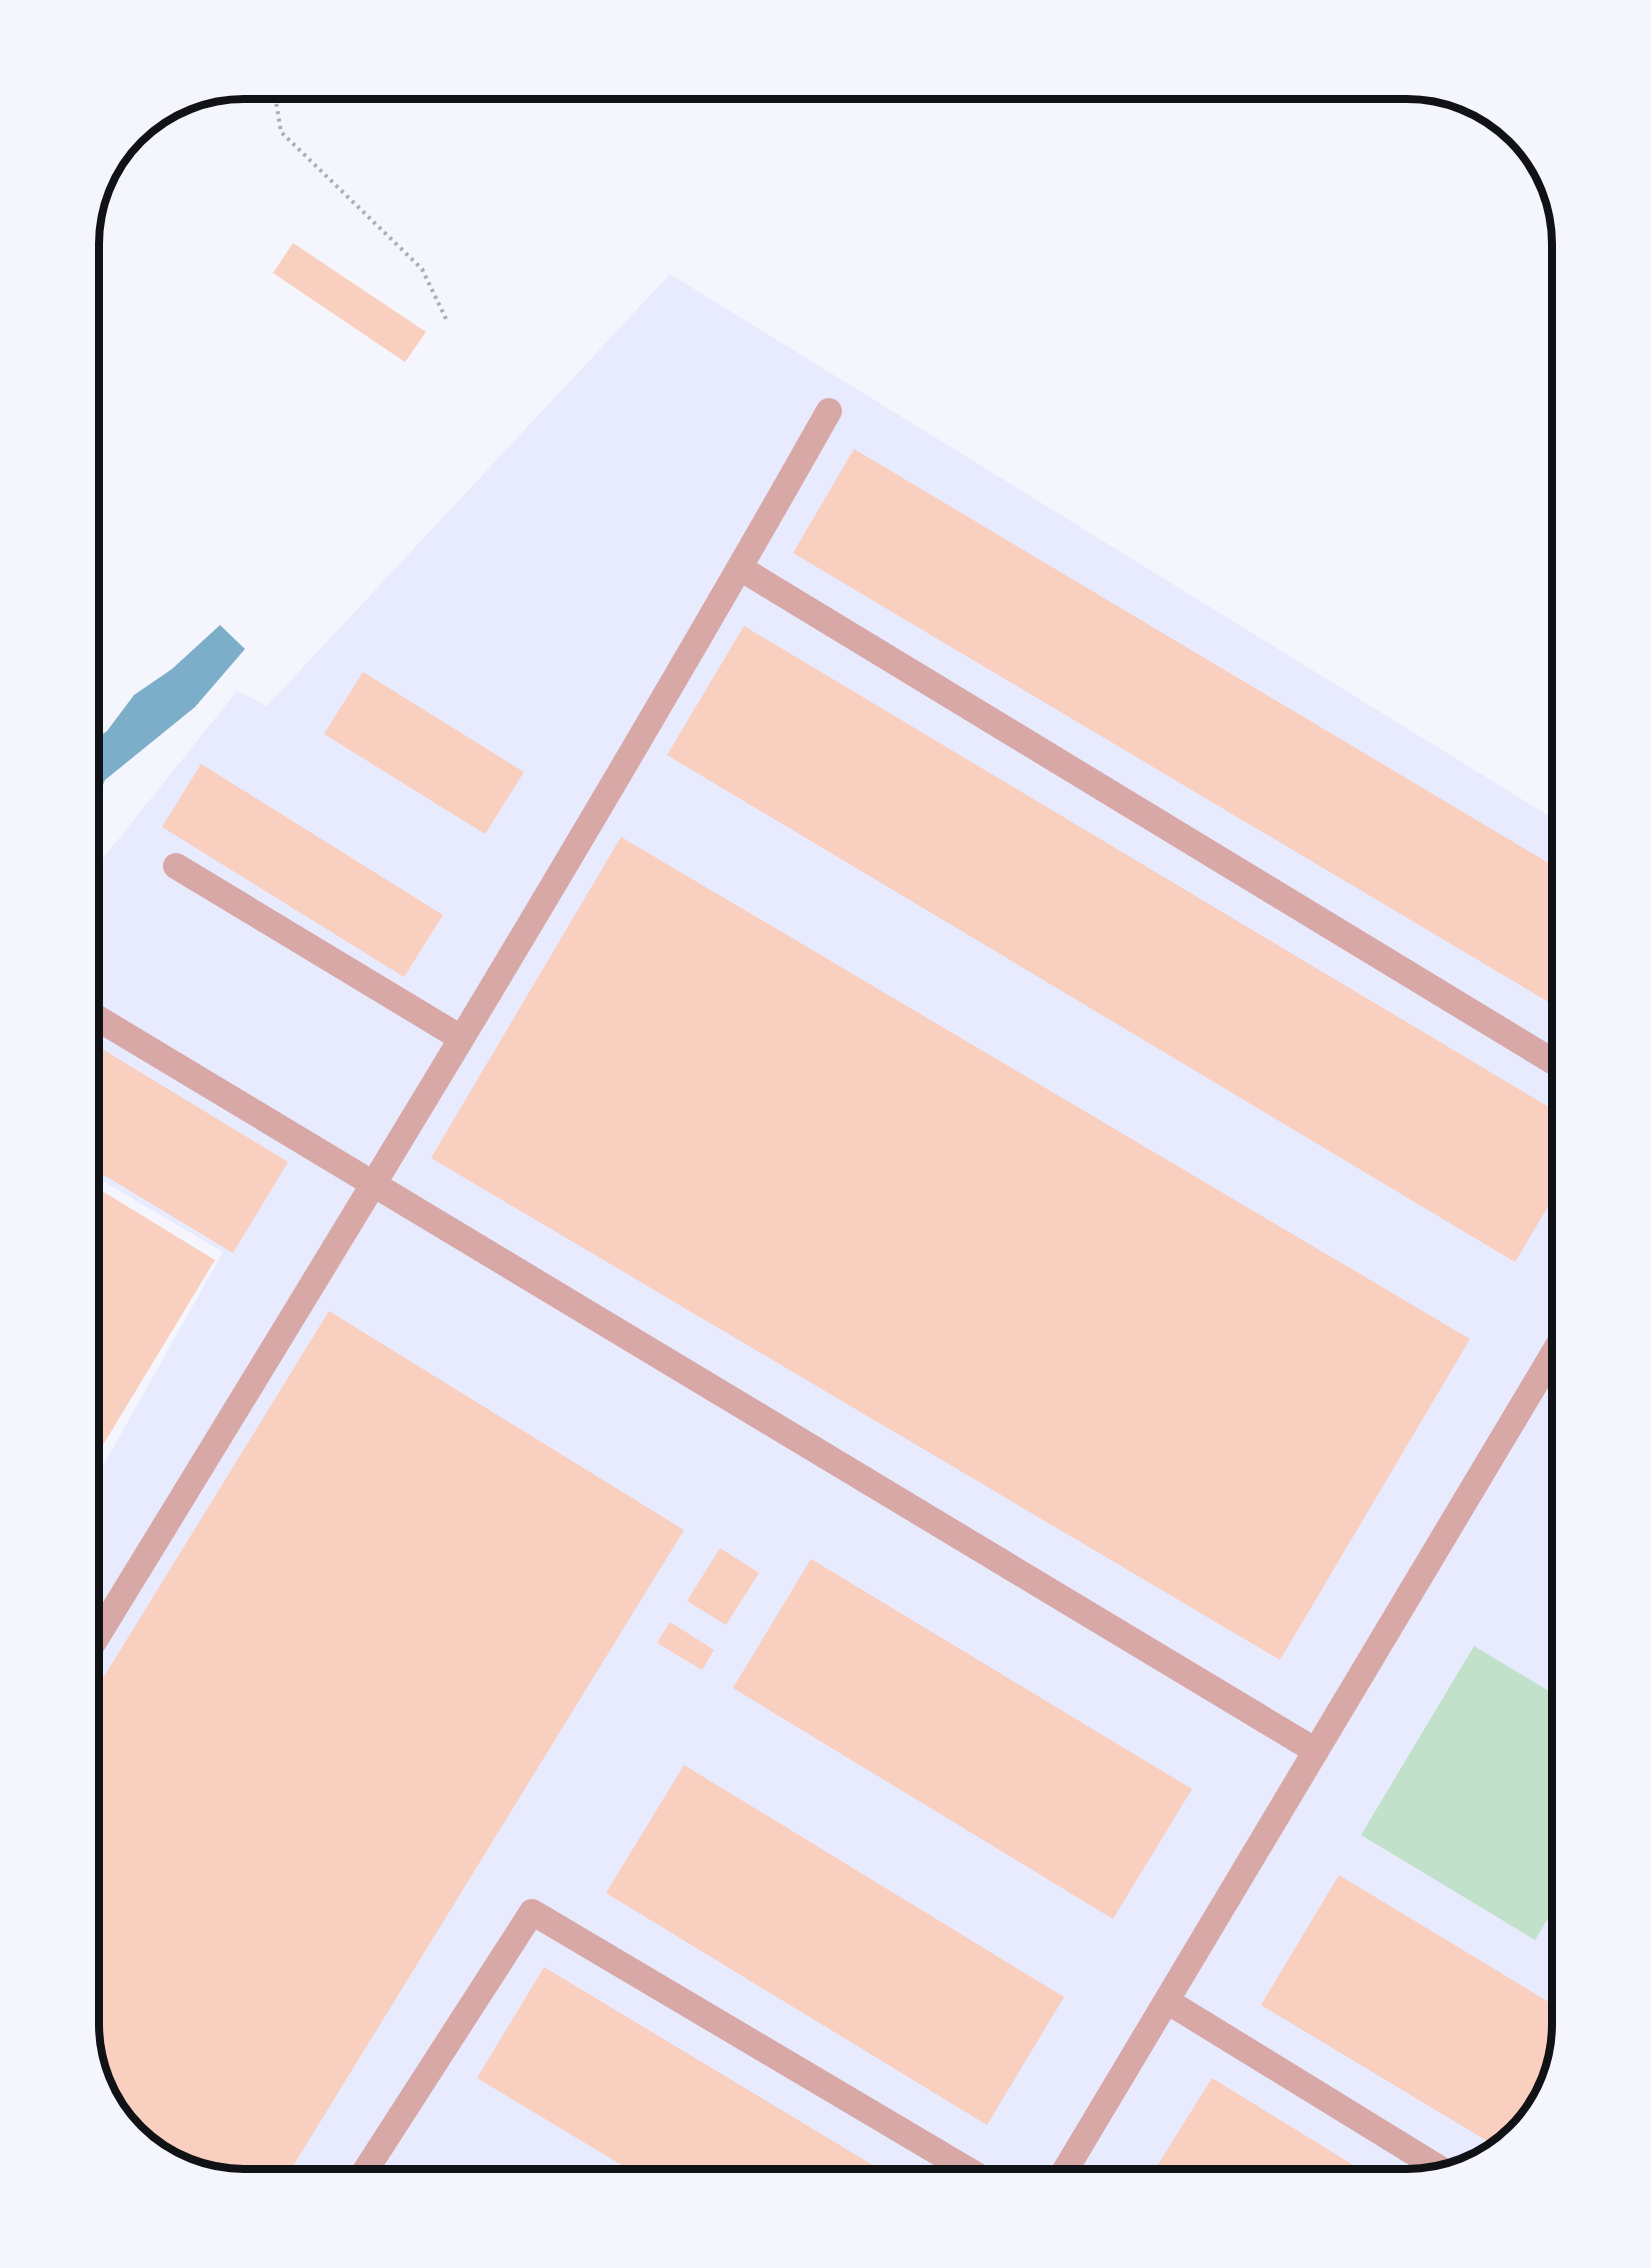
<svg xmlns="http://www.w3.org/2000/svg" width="1651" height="2268" font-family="Figtree,sans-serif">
  <rect width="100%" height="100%" fill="#f5f6fd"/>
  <path fill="#e8eafe" d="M670,274L1562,824V2024L1542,2101L1485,2158L1407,2179H234L166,2158L110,2102L89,2024V1491L223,1252L89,1173V876L237,691L267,706Z"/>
  <path fill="#c2e1cb" d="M1474,1646L1562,1699V1895L1535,1940L1361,1835Z"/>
  <path fill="#7daec9" d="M220,625L245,649L195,707L105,780L89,818V744L107,731L134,695L172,669Z"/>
  <path fill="#f9cfbf" d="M293,243L426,332L405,362L273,273Z
    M854,449L1562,871V1010L793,553Z
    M744,626L1562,1115V1183L1515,1262L667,755Z
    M363,672L524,772L485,834L324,734Z
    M201,764L443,915L404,977L162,827Z
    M621,837L1470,1339L1280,1660L431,1158Z
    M89,1041L288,1162L233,1253L89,1166Z
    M89,1183L215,1260L89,1468Z
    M329,1311L684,1530L285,2179H234L166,2158L110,2102L88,2024L89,1701Z
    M720,1548L759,1573L726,1625L687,1601Z
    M811,1559L1192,1789L1113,1919L733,1688Z
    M670,1622L714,1650L702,1670L657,1643Z
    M684,1765L1064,1997L987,2125L606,1893Z
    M1339,1875L1562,2010V2024L1542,2101L1497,2147L1261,2005Z
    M544,1967L896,2179H645L477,2078Z
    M1212,2078L1376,2179H1149Z"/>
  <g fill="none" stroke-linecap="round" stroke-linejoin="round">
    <path stroke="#adaeb4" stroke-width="4" stroke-dasharray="3 4.5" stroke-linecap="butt" d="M274,89L281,132L422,269L448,323"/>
    <path stroke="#d8a8a6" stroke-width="26" d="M740,568L1562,1067
      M176,866L461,1038
      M89,1013L1316,1751
      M89,1650C340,1240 592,830 829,411
      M1167,2001L1442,2170
      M360,2179L532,1912L983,2179
      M1060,2179L1562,1339"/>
  </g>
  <path d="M0 0H1651V2268H0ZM244 99H1407A145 145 0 0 1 1552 244V2024A145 145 0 0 1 1407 2169H244A145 145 0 0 1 99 2024V244A145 145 0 0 1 244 99Z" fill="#f5f6fd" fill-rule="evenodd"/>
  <path fill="none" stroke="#111216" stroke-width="8" d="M244 99H1407A145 145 0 0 1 1552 244V2024A145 145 0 0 1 1407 2169H244A145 145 0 0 1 99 2024V244A145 145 0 0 1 244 99Z"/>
</svg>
